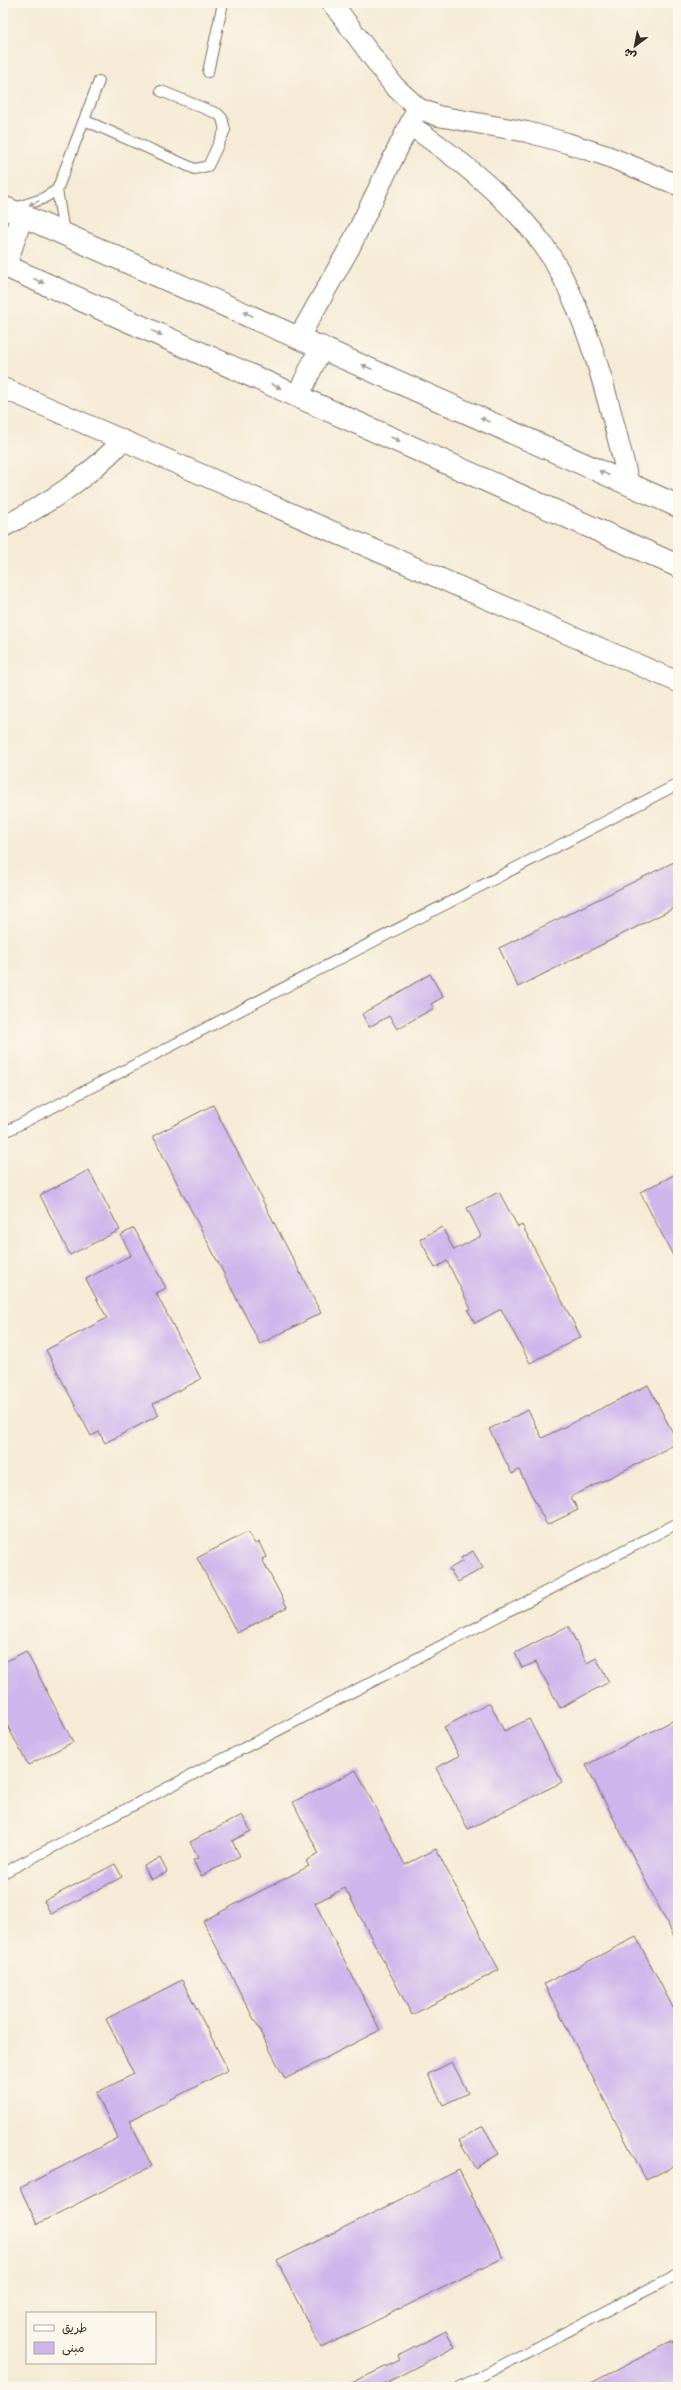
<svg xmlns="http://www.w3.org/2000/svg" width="681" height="2390" font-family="Mynerve,'Playpen Sans Arabic',sans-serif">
  <rect width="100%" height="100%" fill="#fbf7ec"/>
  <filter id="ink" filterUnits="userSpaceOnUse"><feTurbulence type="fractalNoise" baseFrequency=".025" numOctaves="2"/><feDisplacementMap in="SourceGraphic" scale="8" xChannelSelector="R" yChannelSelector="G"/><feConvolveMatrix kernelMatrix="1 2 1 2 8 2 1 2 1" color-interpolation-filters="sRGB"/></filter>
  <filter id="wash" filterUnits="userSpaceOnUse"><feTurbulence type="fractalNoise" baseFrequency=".012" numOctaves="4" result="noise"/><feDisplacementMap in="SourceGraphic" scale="16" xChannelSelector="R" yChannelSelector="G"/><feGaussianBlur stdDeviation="0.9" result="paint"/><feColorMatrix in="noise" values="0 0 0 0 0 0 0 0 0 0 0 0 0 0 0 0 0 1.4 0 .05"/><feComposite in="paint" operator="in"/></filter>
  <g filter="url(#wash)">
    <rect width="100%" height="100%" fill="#f5ebd6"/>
    <g id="blocks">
      <path fill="#ceb6ec" d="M678,860V906L518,987L499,948Z
        M430,974L443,997L431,1004L434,1008L397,1029L389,1016L369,1027L362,1014Z
        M213,1105L321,1313L260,1344L153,1136Z
        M89,1170L120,1230L70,1255L40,1195Z
        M678,1173V1265L640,1192Z
        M499,1192L518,1227L522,1225L581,1337L530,1363L501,1309L475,1323L468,1310L471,1309L447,1261L435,1268L420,1239L442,1227L454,1250L481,1236L467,1208Z
        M134,1228L166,1288L156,1293L201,1379L153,1404L159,1415L105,1443L99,1432L91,1436L46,1350L107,1318L86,1279L131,1255L121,1235Z
        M648,1385L678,1443L571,1497L578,1510L547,1525L519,1470L512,1474L489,1429L528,1410L542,1438Z
        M248,1532L255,1544L259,1542L266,1557L262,1559L287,1607L237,1633L197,1558Z
        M473,1551L483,1568L458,1582L449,1569L463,1561L461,1558Z
        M568,1626L587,1663L596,1658L609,1682L560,1708L536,1662L522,1668L515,1653Z
        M26,1651L73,1742L28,1765L3,1717V1663Z
        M490,1703L504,1731L529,1719L562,1782L468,1829L436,1768L459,1756L444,1727Z
        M678,1718V1944L586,1765Z
        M356,1770L405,1865L436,1849L499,1970L412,2015L345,1888L315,1903L380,2030L285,2079L203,1921L309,1866L306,1861L319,1854L293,1802Z
        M242,1815L251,1831L232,1841L240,1856L201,1876L193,1860L198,1858L190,1842Z
        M160,1858L167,1872L151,1880L144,1866Z
        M115,1864L122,1877L51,1914L44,1901Z
        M636,1937L678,2017V2164L646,2180L544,1984Z
        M182,1980L228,2070L129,2121L152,2166L37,2224L20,2188L118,2138L96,2093L134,2074L106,2019Z
        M452,2062L468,2093L443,2105L428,2074Z
        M483,2126L499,2154L475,2168L459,2140Z
        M459,2170L503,2258L321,2348L277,2261Z
        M446,2331L455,2347L378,2387H343L400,2360L398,2356Z
        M673,2341L678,2351V2387H583Z"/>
    </g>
  </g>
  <g filter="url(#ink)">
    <use href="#blocks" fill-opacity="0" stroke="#7c6e5e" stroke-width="1"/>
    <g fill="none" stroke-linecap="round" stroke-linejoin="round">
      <defs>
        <path id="service" d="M208,72L223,3
          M84,120L195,169L208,166L225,130L222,118L218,114L161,91
          M15,208L42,199L57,190
          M64,233L57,190L99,81
          M3,1133L678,784
          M3,1873L678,1523
          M460,2387L678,2274"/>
        <path id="minor" d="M332,3L394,86L418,108L438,116L527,132L567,143L607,156L678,185
          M410,125C458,158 509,198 544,246C588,309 611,410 629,484
          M299,337L350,247L415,113
          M3,388L678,682
          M3,527C48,503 87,479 122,441"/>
        <path id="tertiary" d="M3,207L678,506
          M3,265L678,566
          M5,266L22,215
          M298,396L321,347"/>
      </defs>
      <use href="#service" stroke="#7c6e5e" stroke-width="12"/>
      <use href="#minor" stroke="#7c6e5e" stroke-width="22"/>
      <use href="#tertiary" stroke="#7c6e5e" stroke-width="24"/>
      <use href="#service" stroke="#fff" stroke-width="10"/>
      <use href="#minor" stroke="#fff" stroke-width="20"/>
      <use href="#tertiary" stroke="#fff" stroke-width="22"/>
    </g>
    <defs><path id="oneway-solid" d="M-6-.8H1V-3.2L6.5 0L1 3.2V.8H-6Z"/></defs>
    <g fill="#a79f9a">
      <use href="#oneway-solid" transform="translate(34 203) rotate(157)"/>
      <use href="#oneway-solid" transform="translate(39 281) rotate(24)"/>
      <use href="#oneway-solid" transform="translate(248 314) rotate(-156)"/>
      <use href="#oneway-solid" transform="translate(157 333) rotate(24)"/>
      <use href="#oneway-solid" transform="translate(367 367) rotate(-156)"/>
      <use href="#oneway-solid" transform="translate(276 386) rotate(24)"/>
      <use href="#oneway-solid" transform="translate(485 420) rotate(-156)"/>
      <use href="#oneway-solid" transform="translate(395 439) rotate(24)"/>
      <use href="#oneway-solid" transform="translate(604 473) rotate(-156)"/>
    </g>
  </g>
  <rect width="681" height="2390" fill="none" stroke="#fbf7ec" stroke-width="16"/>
  <rect x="26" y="2312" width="130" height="52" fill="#fbf7ec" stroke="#aea59a"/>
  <rect x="34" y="2325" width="20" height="6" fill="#ffffff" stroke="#aea59a"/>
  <text x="62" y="2332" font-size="12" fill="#3b2a1e">طريق</text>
  <rect x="34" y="2342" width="20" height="12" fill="#ceb6ec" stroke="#aea59a"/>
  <text x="62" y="2352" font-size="12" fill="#3b2a1e">مبنى</text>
  <g transform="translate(635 46) rotate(212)" stroke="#fbf7ec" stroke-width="3" paint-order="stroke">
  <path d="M0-3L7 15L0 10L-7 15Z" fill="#3b2a1e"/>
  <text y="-6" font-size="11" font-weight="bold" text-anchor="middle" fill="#3b2a1e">ش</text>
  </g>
</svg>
